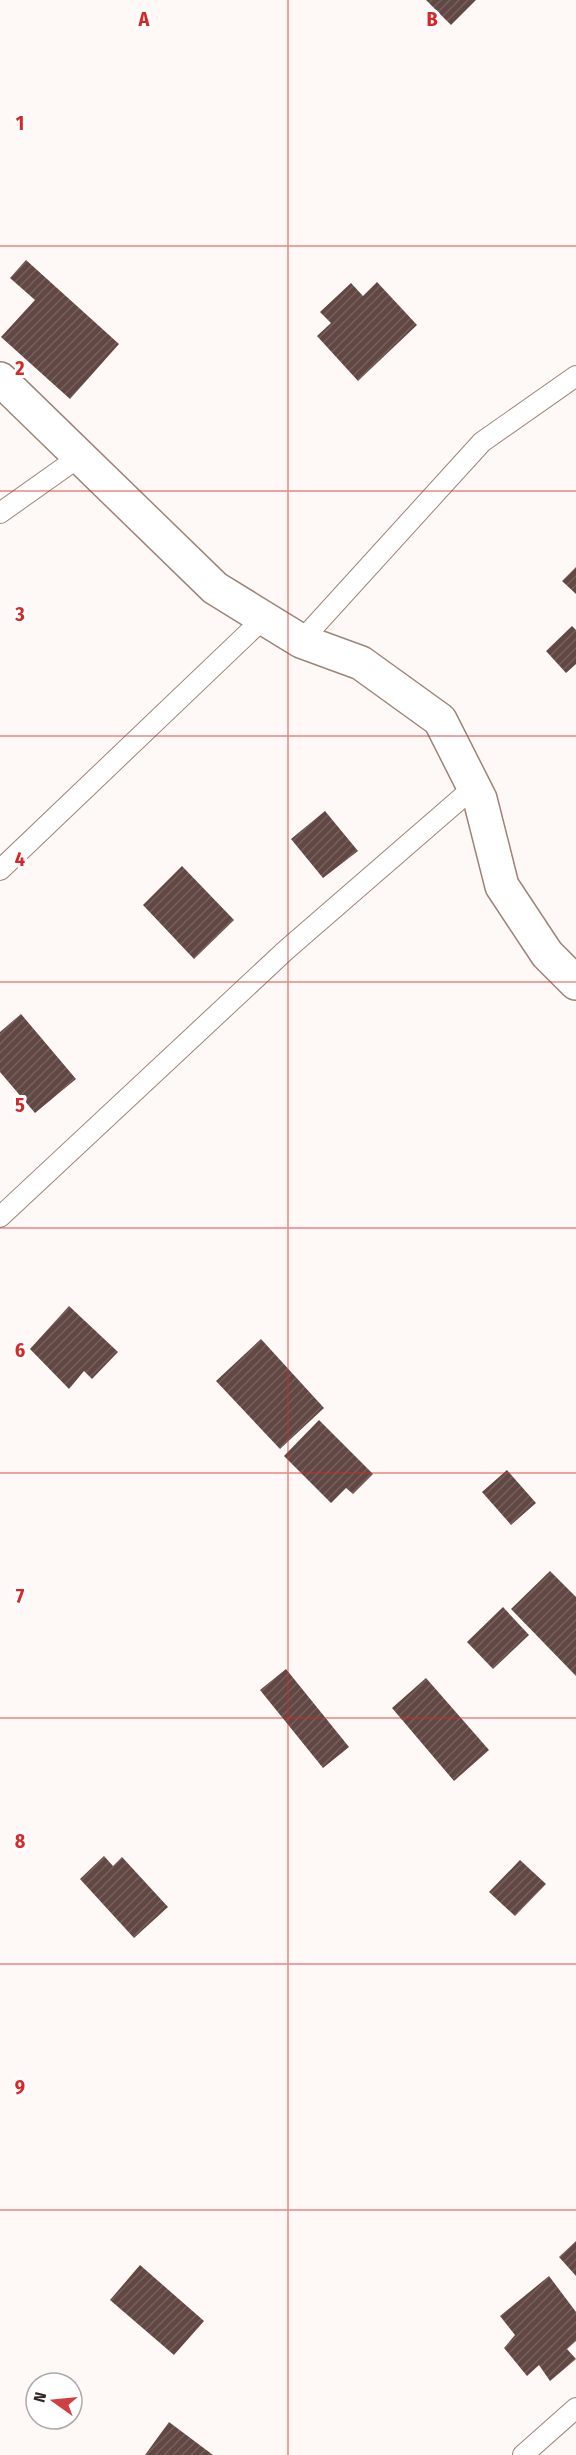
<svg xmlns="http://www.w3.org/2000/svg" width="576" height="2455" font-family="'Fira Sans Condensed',sans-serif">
  <defs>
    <pattern id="building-hatch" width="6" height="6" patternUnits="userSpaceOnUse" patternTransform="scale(1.5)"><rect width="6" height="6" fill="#624844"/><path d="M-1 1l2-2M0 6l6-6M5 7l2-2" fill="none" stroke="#75605c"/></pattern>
  </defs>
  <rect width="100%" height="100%" fill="#fef8f6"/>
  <path fill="url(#building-hatch)" d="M426,0H476L451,25Z
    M26,260L119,344L70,399L1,337L35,300L10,278Z
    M377,282L417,325L358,381L317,336L331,323L320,312L351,283L363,296Z
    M576,567V594L562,581Z
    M572,626L576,630V664L566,673L546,651Z
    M325,811L358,851L323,878L291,839Z
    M182,866L234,920L194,959L143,905Z
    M21,1014L76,1079L35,1113L0,1072V1032Z
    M69,1306L118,1352L92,1379L84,1371L69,1389L30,1349Z
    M261,1339L324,1408L280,1449L216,1381Z
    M319,1420L373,1474L353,1494L346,1488L331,1503L284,1456Z
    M507,1470L536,1503L511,1525L482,1492Z
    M550,1571L576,1597V1676L511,1609Z
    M503,1607L529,1635L493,1669L467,1642Z
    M286,1669L349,1747L323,1768L260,1690Z
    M426,1678L489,1750L454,1781L392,1708Z
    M104,1856L113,1866L122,1857L168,1907L134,1938L80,1879Z
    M520,1860L546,1884L515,1916L489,1892Z
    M576,2241V2276L559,2257Z
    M140,2265L204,2321L174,2355L110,2300Z
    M549,2276L576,2312V2341L567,2349L576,2359L550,2381L539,2365L527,2376L504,2348L515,2335L500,2316Z
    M169,2422L213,2455H145Z"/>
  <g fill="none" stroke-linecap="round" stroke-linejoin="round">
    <defs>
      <path id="service" d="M0,513L79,457
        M301,641L482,442L576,376
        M0,870L264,618
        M0,1217L286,950L474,787
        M523,2455L576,2408"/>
      <path id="minor" d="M0,379L215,588L301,641L361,663L440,720L480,799L502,886L547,954L576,983"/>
    </defs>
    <use href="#service" stroke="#9e8477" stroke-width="22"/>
    <use href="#minor" stroke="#9e8477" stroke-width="36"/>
    <use href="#service" stroke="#fff" stroke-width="20"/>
    <use href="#minor" stroke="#fff" stroke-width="33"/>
  </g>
  <path fill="none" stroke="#d62828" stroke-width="1.5" stroke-opacity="0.55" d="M288,0V2455M0,246H576M0,491H576M0,736H576M0,982H576M0,1228H576M0,1473H576M0,1718H576M0,1964H576M0,2210H576"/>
  <g font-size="20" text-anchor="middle" font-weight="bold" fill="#d62828" stroke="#fff" stroke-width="6" stroke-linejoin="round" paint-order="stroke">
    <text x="144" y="26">A</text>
    <text x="432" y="26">B</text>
    <text x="20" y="130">1</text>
    <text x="20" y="375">2</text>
    <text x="20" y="621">3</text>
    <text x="20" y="866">4</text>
    <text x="20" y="1112">5</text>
    <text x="20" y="1357">6</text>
    <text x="20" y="1603">7</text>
    <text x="20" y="1848">8</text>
    <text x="20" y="2094">9</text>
  </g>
  <g transform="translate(54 2401) rotate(285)"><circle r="28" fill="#ffffff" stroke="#aea9a7" stroke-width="1.5"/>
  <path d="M0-4.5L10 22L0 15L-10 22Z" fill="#cf4042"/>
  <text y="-9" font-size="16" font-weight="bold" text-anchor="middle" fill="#342924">N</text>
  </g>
</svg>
